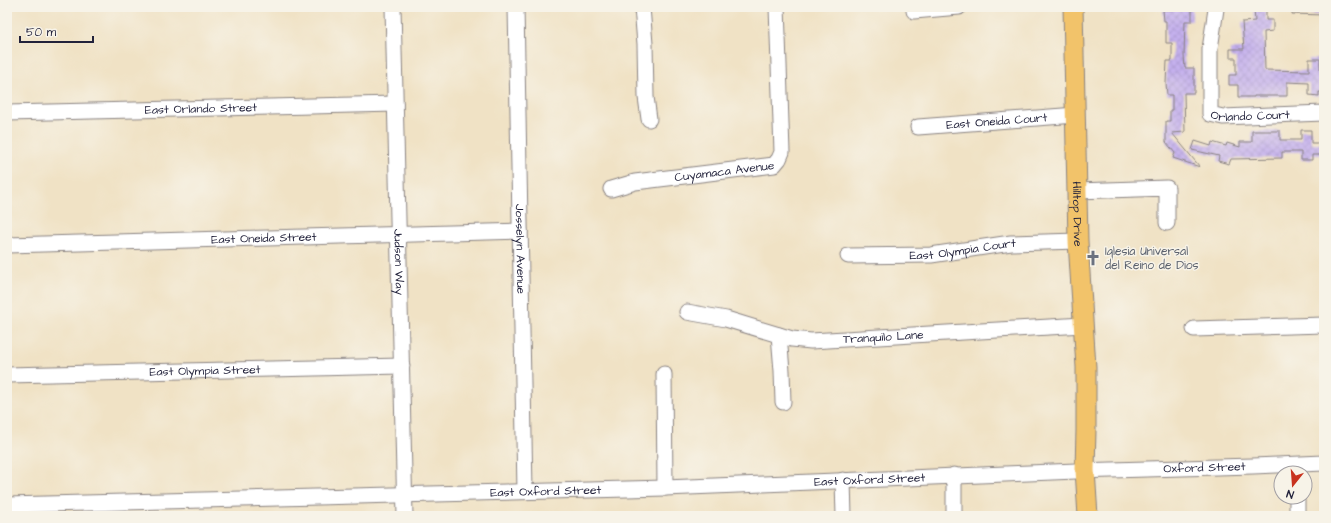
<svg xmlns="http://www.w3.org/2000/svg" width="1331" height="523" font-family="'Architects Daughter',sans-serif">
  <defs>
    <pattern id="building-cross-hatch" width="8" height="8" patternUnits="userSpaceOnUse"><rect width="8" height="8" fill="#c4b0ed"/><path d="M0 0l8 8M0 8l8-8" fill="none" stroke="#a897cc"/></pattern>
  </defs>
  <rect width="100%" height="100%" fill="#f7f3e8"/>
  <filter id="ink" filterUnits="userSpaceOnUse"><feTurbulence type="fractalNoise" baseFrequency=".025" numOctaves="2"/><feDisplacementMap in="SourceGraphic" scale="8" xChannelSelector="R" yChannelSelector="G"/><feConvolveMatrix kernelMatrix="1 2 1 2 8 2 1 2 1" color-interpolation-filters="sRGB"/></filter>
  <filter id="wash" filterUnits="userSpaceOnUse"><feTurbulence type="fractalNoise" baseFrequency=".012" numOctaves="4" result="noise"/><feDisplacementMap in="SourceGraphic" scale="16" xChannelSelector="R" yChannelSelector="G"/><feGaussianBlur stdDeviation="0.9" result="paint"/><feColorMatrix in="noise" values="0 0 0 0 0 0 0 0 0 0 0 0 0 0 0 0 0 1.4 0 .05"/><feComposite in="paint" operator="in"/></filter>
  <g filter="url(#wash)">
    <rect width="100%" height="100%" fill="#f0e2c5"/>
    <g id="blocks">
      <path fill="url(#building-cross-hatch)" d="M1292,7H1324V15L1292,14Z
        M1192,9V21H1185L1184,56L1185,68H1194V93H1184L1185,132L1172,133L1200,167L1173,158L1175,153L1166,142V121H1170V110H1172V95H1167L1166,83L1167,61H1172V43H1166V21H1164L1163,10Z
        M1266,9V20H1273V31L1264,32L1265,70L1309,71V59H1320V69H1324V92H1319V96L1309,95V83L1287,82V96H1254V97H1238V85H1229V75H1236V58H1230V49H1244L1242,22L1255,21L1254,10Z
        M1301,130H1311V143H1323L1322,155H1312V160H1301V152H1282V158L1231,159L1229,164L1218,161L1219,156L1192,150L1195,141L1211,146L1212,142L1226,146L1227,143L1240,147V142H1252V131H1280V140H1301Z"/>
    </g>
  </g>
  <g filter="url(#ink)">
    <use href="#blocks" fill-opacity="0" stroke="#898280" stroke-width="1"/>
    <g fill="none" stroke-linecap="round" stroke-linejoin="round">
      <defs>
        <g id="minor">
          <path id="s1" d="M393,7L405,516"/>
          <path id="s2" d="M516,7L525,491"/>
          <path d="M642,7L645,44L646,97L649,119"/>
          <path id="s3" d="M1216,9L1210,49V114L1223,117L1324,113"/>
          <path d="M914,11L959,7"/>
          <path id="s4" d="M7,113L395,104"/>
          <path id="s5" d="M918,127L1076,115"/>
          <path id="s6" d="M611,189L635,182L774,165L779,159L782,152L777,7"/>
          <path d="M1077,191L1167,188V223"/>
          <path id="s7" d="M7,245L520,231"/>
          <path id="s8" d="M848,256L931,255L1011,243L1078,241"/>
          <path id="s9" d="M687,312L726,319L792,339L811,341L1083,325"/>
          <path d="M1194,329L1324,325"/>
          <path d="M779,335L782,371L783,402"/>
          <path d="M664,374L665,488"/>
          <path id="s10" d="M7,375L402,366"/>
          <path d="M954,475V516"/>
          <path d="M843,480L844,516"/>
          <path d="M1297,497V516"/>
          <path id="s11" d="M7,505L665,488L1076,471L1253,466L1324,463"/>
        </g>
        <g id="major">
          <path id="s12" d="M1073,7L1078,241L1086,367V430L1085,470L1088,516"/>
        </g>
      </defs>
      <use href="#minor" stroke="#898280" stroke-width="17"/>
      <use href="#major" stroke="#898280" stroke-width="21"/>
      <use href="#minor" stroke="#fff" stroke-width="15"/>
      <use href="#major" stroke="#f2c36a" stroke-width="19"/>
    </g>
  </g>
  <defs>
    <symbol id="church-bare" viewBox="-9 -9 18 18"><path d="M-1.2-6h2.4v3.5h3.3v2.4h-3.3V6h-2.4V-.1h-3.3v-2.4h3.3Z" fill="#6b7280" stroke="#f7f3e8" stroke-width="2.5" paint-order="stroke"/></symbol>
  </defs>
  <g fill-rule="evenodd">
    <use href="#church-bare" x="1082" y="247" width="22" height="22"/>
  </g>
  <g text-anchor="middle" stroke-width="3" stroke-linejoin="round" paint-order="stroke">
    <g font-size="12" fill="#22223b" stroke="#f7f3e8">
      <text dy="4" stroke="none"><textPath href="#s4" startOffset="194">East Orlando Street</textPath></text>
      <text dy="4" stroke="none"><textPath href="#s3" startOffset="146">Orlando Court</textPath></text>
      <text dy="4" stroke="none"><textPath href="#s5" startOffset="79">East Oneida Court</textPath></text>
      <text dy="4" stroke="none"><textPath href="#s6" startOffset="115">Cuyamaca Avenue</textPath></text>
      <text dy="4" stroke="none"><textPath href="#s12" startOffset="207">Hilltop Drive</textPath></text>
      <text dy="4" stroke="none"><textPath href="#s7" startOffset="257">East Oneida Street</textPath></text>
      <text dy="4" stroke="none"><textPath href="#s2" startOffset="242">Josselyn Avenue</textPath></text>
      <text dy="4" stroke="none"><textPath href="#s8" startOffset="115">East Olympia Court</textPath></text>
      <text dy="4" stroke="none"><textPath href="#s1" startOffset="255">Judson Way</textPath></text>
      <text dy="4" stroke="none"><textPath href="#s9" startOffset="200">Tranquilo Lane</textPath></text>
      <text dy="4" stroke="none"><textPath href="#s10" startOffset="198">East Olympia Street</textPath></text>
      <text dy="4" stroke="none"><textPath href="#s11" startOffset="1198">Oxford Street</textPath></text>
      <text dy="4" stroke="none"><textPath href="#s11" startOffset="863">East Oxford Street</textPath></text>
      <text dy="4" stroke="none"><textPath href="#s11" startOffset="539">East Oxford Street</textPath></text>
    </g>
    <g font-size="12" fill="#5b616d" stroke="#f7f3e8" text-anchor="start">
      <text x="1105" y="255">Iglesia Universal<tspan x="1105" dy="14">del Reino de Dios</tspan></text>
    </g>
  </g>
  <rect width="1331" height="523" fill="none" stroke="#f7f3e8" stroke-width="24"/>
  <g transform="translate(1293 485) rotate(197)"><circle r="19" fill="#f7f3e8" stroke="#a29fa3"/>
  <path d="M0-3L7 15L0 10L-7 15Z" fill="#c8321e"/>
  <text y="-6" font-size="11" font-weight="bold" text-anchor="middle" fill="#22223b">N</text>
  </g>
  <path d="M20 36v6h73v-6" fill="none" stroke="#22223b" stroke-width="2"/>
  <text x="26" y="36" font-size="12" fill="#22223b" stroke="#f7f3e8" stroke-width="3" paint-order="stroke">50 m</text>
</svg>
